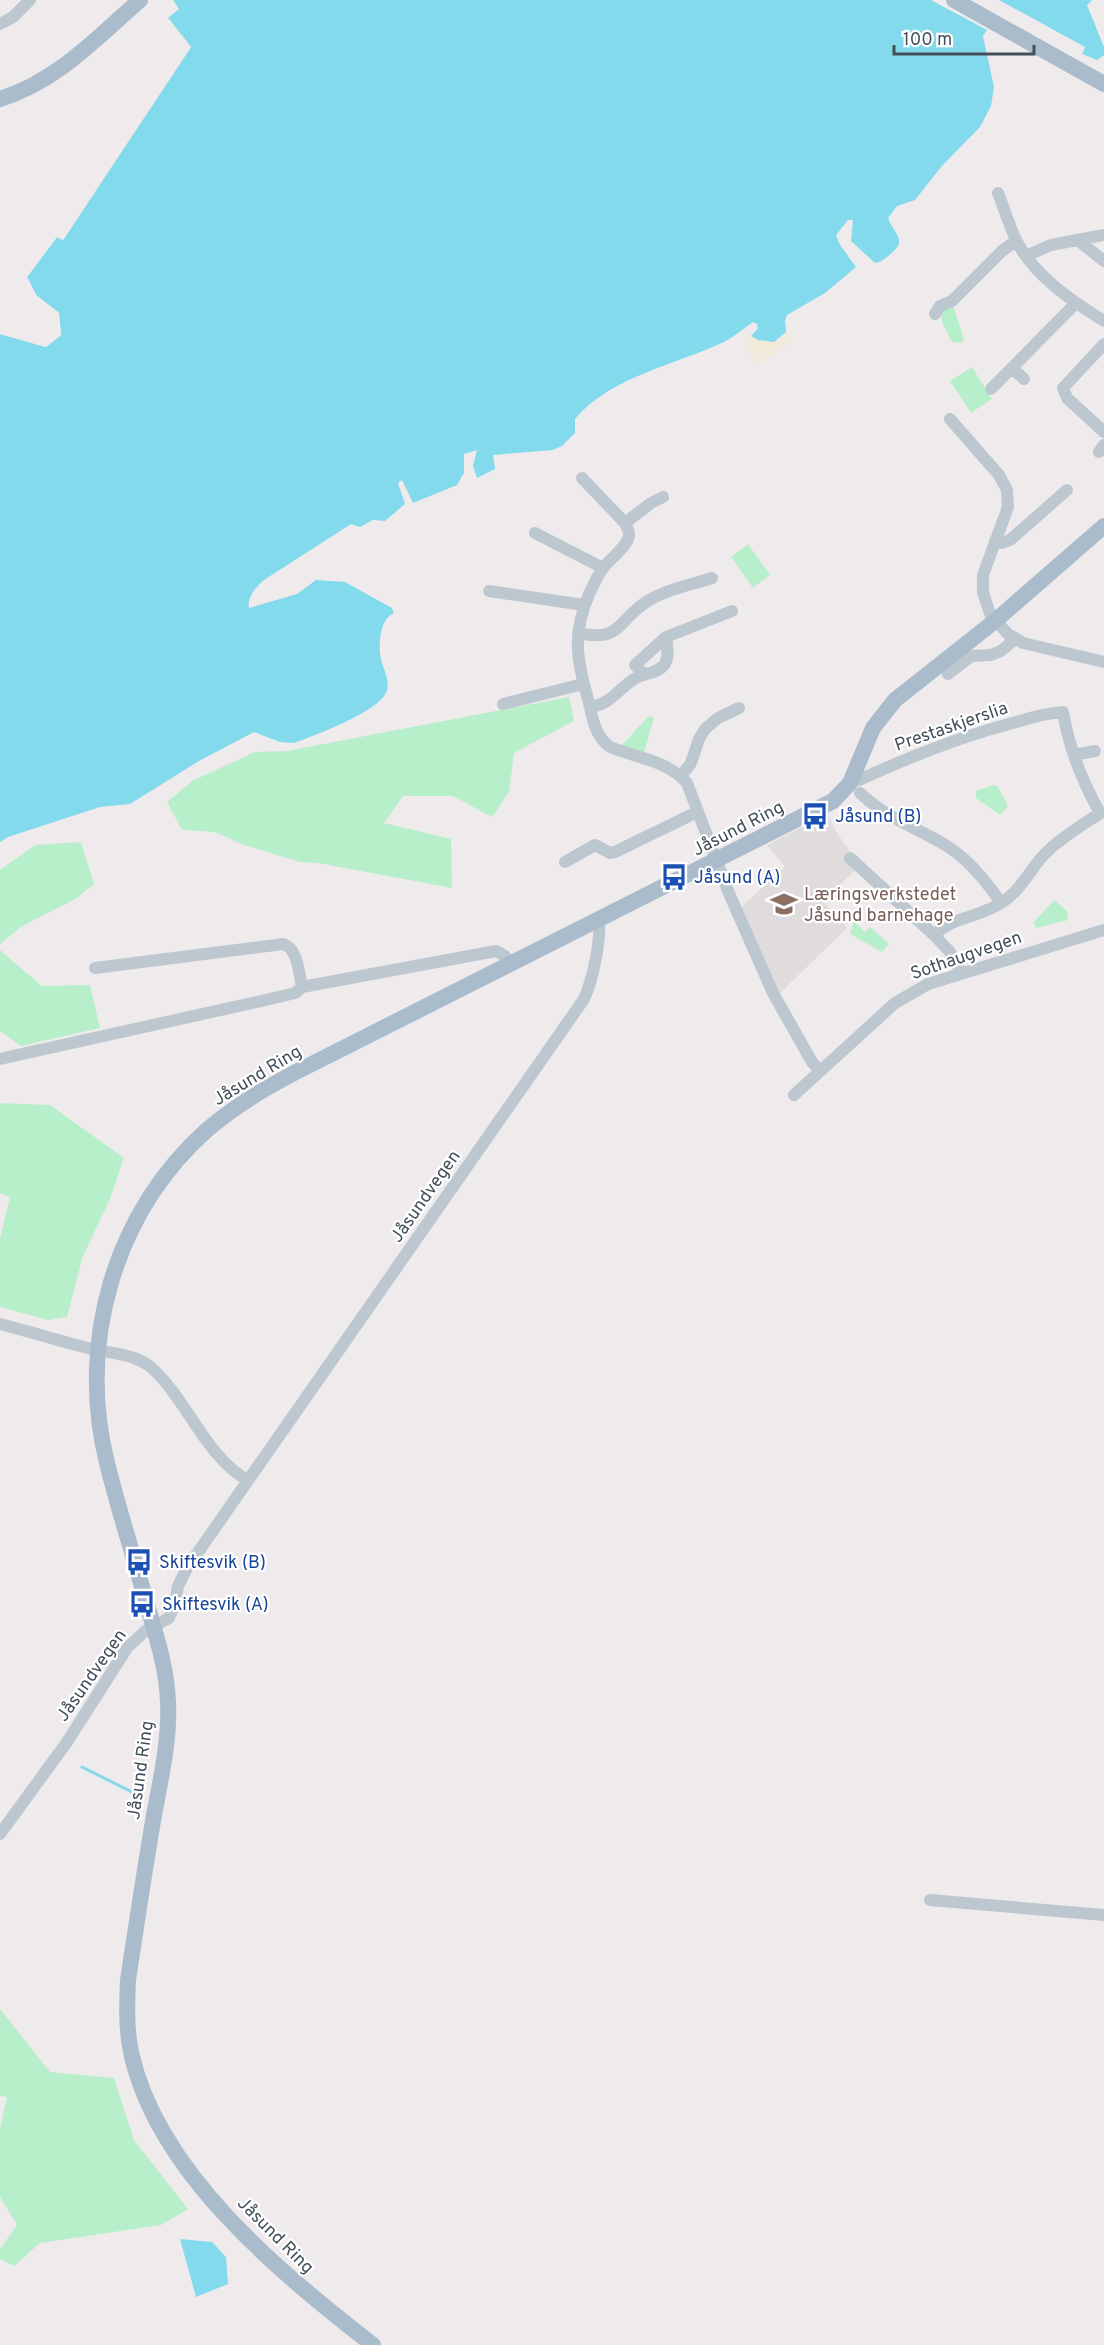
<svg xmlns="http://www.w3.org/2000/svg" width="1104" height="2345" font-family="Overpass,sans-serif">
  <rect width="100%" height="100%" fill="#efebec"/>
  <path fill="#e0dcde" d="M828,814L835,830L851,853L856,869L823,901L847,928L779,994L740,908L785,867L767,845L814,821L817,824L824,821L822,817Z"/>
  <path fill="#b7efcb" d="M953,305L964,339L961,343L952,342L942,322L941,309Z
    M972,367L992,399L971,413L950,381Z
    M748,544L770,575L753,588L731,557Z
    M569,697L574,721L514,753L509,792L492,817L453,796H403L384,823L451,839L452,888L318,863L300,862L241,844L215,832L182,830L167,802L192,781L255,752L287,751Z
    M649,716L654,718L644,753L620,747Z
    M993,785L998,787L1008,806L1000,815L976,798V791Z
    M81,842L94,884L77,898L21,927L0,944V870L35,845Z
    M1054,900L1067,911L1068,920L1037,928L1033,923Z
    M854,921L865,932L870,927L889,944L882,952L850,934Z
    M0,950L42,986L90,985L100,1028L21,1046L0,1031Z
    M0,1103L50,1105L124,1158L110,1199L83,1256L67,1317L48,1320L0,1307V1239L10,1197L0,1193Z
    M0,2009L50,2072L114,2078L134,2140L188,2209L161,2225L40,2243L14,2266L0,2259V2249L17,2225L0,2197V2129L7,2097L0,2096Z"/>
  <path fill="#f1eadb" d="M786,332L792,343L754,364L743,342L744,339L751,336L758,340L774,342Z"/>
  <path fill="#83daed" d="M173,0H931L987,30L983,36L994,87L991,106L980,127L941,167L915,200L897,206L888,218C895,236 909,240 888,256C883,260 881,262 875,263L851,241L853,220H848L836,235L840,245L856,267L825,293L787,315L785,321L786,332L774,342L758,340L751,336L758,328L757,324L753,322C744,328 735,336 726,341C676,365 611,376 575,419V433L562,446L553,450L493,455L495,469L477,478L473,466L477,450L464,454V473L457,485L413,503L402,480L398,483L405,504L385,521L373,520L360,527L351,524L264,580C256,587 247,597 249,608L297,594L316,580L345,582L392,608L394,613C381,618 379,640 380,653C381,667 392,680 386,693C376,713 315,735 294,743L280,742L254,732L199,761L130,804L100,807L8,837L0,842V334L46,347L61,335L59,313L36,295L27,277L57,237L63,240L191,47L168,18L179,9Z
    M984,0H1092L1087,5L1104,47V55L1097,60L1080,53Z
    M180,2239L212,2242L226,2257L228,2284L196,2297Z"/>
  <path fill="#efebec" d="M981,0H999L1085,47L1081,57L1036,35Z
    M168,18L191,47L63,240L57,237L27,277L36,295L59,313L61,335L46,347L0,334V331L46,344L58,334L56,314L34,297L24,276L55,235L62,236L187,47L166,20Z"/>
  <g fill="none" stroke-linecap="round" stroke-linejoin="round">
    <path stroke="#83daed" stroke-width="3" d="M82,1767L132,1792"/>
    <path stroke="#bcc7cf" stroke-width="12" d="M0,24L13,17L30,0
      M998,193C1004,208 1009,225 1016,240C1034,276 1072,301 1104,321
      M1079,241L1104,261
      M1026,256L1051,245L1104,235
      M935,314L940,306L952,301L1002,251L1016,241
      M1104,344L1063,388L1067,398L1104,432
      M1012,368L1024,379
      M991,389L1076,303
      M950,419L999,475L1007,490L1008,507L983,575V592L990,614L1008,634L1023,643L1104,662
      M1099,452L1104,445
      M582,478L625,523C627,528 630,531 629,536C627,547 610,559 603,568C598,575 594,584 590,592C571,635 577,660 589,703C593,720 595,736 610,747C636,758 667,760 687,783L728,891L773,993L812,1062L820,1071
      M625,523L651,503L663,497
      M535,533L603,568
      M995,541L1002,543L1010,540L1067,490
      M489,591L584,605
      M578,633C622,642 616,622 646,602C664,590 691,585 712,578
      M644,674L635,665L666,637L732,611
      M948,674L971,656L991,655L1001,651L1015,639
      M503,704L583,684
      M590,707C610,705 617,690 634,679C643,673 657,674 664,665C670,658 667,646 666,637
      M1074,755L1095,751
      M681,776L691,763L699,739L705,729L718,718L739,708
      M853,777L859,780C909,757 959,737 1013,723C1029,718 1046,713 1063,712C1069,748 1082,781 1100,813C1080,827 1057,840 1041,858C1028,874 1018,893 1001,903C978,918 954,916 934,935
      M860,793C885,817 917,828 947,846C969,860 987,882 1001,903
      M850,858L934,935L950,952L961,973
      M565,862L595,845L610,853L615,852L697,812
      M95,968L283,944C298,948 299,974 302,987
      M0,1059L270,999L295,993L302,987L496,951L505,956L509,965
      M794,1095L895,1003L928,984L1104,930
      M0,1324C28,1331 56,1340 84,1347C107,1354 135,1352 153,1369C188,1402 205,1455 247,1480
      M0,1834L67,1742L127,1648L145,1631L169,1618L175,1604L178,1586L187,1568L584,999C593,979 601,941 599,919
      M930,1900L1104,1915"/>
    <path stroke="#aabccc" stroke-width="16" d="M954,0L1104,84
      M0,99C56,82 97,38 140,0
      M373,2345C281,2273 157,2173 131,2052C126,2028 127,2004 128,1980C136,1927 144,1874 153,1821C160,1781 170,1742 168,1702C167,1670 157,1638 148,1608C135,1560 119,1512 107,1463C77,1343 114,1212 208,1129C235,1106 265,1088 296,1072L833,801L850,783L873,728L895,700L995,621L1104,526"/>
  </g>
  <defs>
    <symbol id="bus-bare" viewBox="-9 -9 18 18"><path d="M-5-6H5V4H4V6H2V4H-2V6H-4V4H-5ZM-3.5-4V0h7V-4ZM-3.5 1.2v1.5H-2V1.2ZM2 1.2v1.5H3.5V1.2Z" fill="#1a4fb4" stroke="#fff" stroke-width="2.5" paint-order="stroke"/></symbol>
    <symbol id="school-bare" viewBox="-9 -9 18 18"><path d="M0-5L7-2L0 1L-7-2ZM-4 1L0 2.5L4 1V4Q0 6-4 4Z" fill="#8d6e63" stroke="#fff" stroke-width="2.5" paint-order="stroke"/></symbol>
  </defs>
  <g fill-rule="evenodd">
    <use href="#bus-bare" x="796" y="797" width="38" height="38"/>
    <use href="#bus-bare" x="655" y="858" width="38" height="38"/>
    <use href="#school-bare" x="765" y="885" width="38" height="38"/>
    <use href="#bus-bare" x="120" y="1543" width="38" height="38"/>
    <use href="#bus-bare" x="123" y="1585" width="38" height="38"/>
  </g>
  <g text-anchor="middle" stroke-width="4.5" stroke-linejoin="round" paint-order="stroke">
    <g font-size="18" fill="#445059" stroke="#fff">
      <text transform="translate(951 726) rotate(-19)" y="6">Prestaskjerslia</text>
      <text transform="translate(738 828) rotate(-27)" y="6">Jåsund Ring</text>
      <text transform="translate(966 955) rotate(-19)" y="6">Sothaugvegen</text>
      <text transform="translate(257 1075) rotate(-31)" y="6">Jåsund Ring</text>
      <text transform="translate(425 1196) rotate(-55)" y="6">Jåsundvegen</text>
      <text transform="translate(91 1675) rotate(-55)" y="6">Jåsundvegen</text>
      <text transform="translate(140 1770) rotate(-82)" y="6">Jåsund Ring</text>
      <text transform="translate(276 2235) rotate(45)" y="6">Jåsund Ring</text>
    </g>
    <g font-size="18" fill="#164399" stroke="#fff" text-anchor="start">
      <text x="835" y="822">Jåsund (B)</text>
      <text x="694" y="883">Jåsund (A)</text>
      <text x="159" y="1568">Skiftesvik (B)</text>
      <text x="162" y="1610">Skiftesvik (A)</text>
    </g>
    <g font-size="18" fill="#785e54" stroke="#fff" text-anchor="start">
      <text x="804" y="900">Læringsverkstedet<tspan x="804" dy="21">Jåsund barnehage</tspan></text>
    </g>
  </g>
  <path d="M894 45v9h140v-9" fill="none" stroke="#445059" stroke-width="3"/>
  <text x="903" y="45" font-size="18" fill="#445059" stroke="#ffffff" stroke-width="4.5" paint-order="stroke">100 m</text>
</svg>
